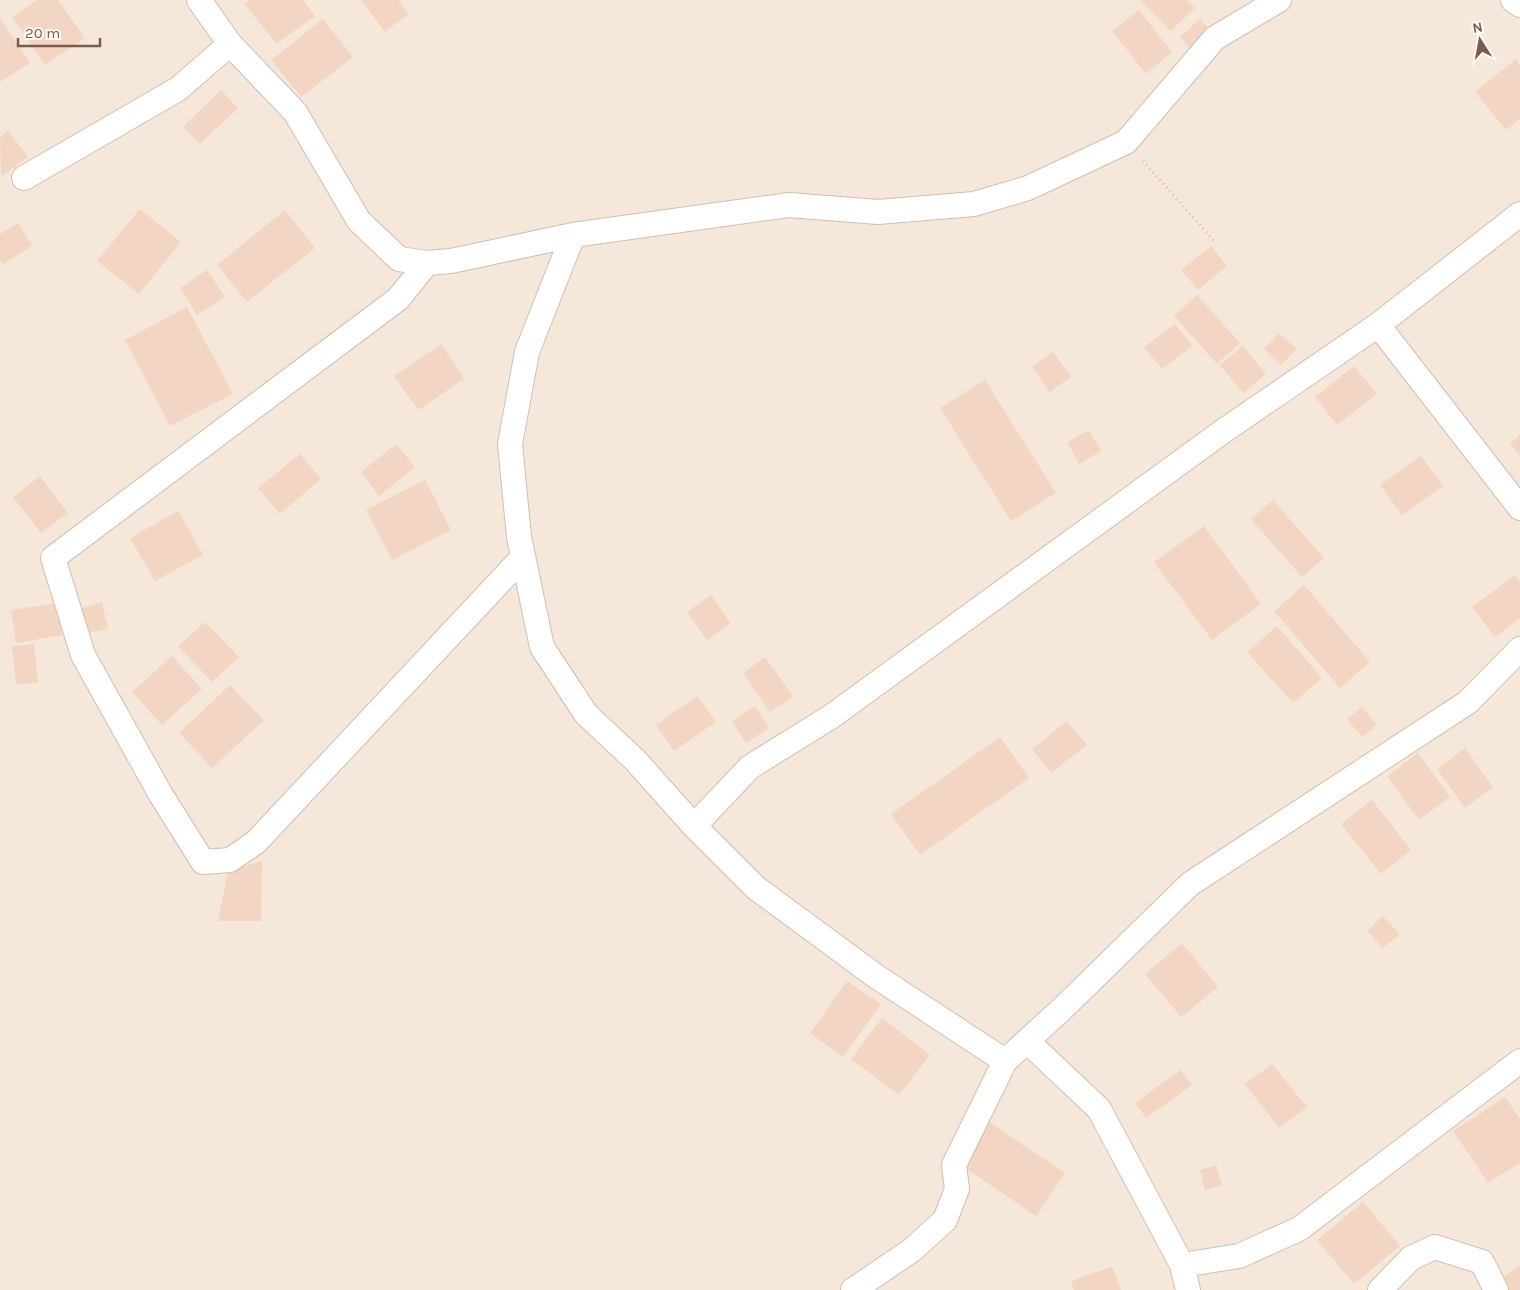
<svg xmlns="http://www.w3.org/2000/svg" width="1520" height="1290" font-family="Karla,sans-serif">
  <rect width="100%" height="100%" fill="#fdf6ec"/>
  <path fill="#f5e8da" d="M0,0H1520V1290H0Z"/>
  <path fill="#f3d5c3" d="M37,0H58L85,38L45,65L12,17Z
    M250,0H303L315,16L276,44L245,4Z
    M361,0H398L408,14L385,32Z
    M1140,0H1187L1195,8L1171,31Z
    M1139,10L1172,52L1146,74L1112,31Z
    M0,19L30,63L0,82Z
    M323,19L353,57L301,97L271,60Z
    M1200,19L1215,35L1195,53L1180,37Z
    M1516,59L1520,65V119L1506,130L1475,92Z
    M221,90L238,108L200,144L183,127Z
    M8,130L28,157L1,177L0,137Z
    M140,209L181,242L139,294L97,261Z
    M285,210L315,248L247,302L217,265Z
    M18,223L32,246L3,264L0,260V234Z
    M1211,246L1227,266L1198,290L1181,270Z
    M207,270L225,297L197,315L180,288Z
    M1197,295L1240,343L1217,364L1174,316Z
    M187,307L233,394L170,426L125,340Z
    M1175,324L1192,346L1162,369L1144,347Z
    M1279,333L1297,349L1281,365L1264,349Z
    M441,344L464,379L418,410L394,376Z
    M1243,346L1266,374L1243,393L1220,365Z
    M1053,352L1071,377L1049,392L1032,367Z
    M1354,366L1377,394L1337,425L1315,397Z
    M985,380L1056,493L1011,521L940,408Z
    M1089,430L1101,451L1079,464L1067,442Z
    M1520,435V456L1510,443Z
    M396,444L415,467L379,496L361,472Z
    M300,454L321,479L280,514L258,488Z
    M1421,456L1443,486L1402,515L1380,485Z
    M40,476L68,513L41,533L13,497Z
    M425,480L451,530L392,560L366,510Z
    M1273,500L1324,558L1302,577L1251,519Z
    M178,511L203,555L155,581L130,538Z
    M1204,526L1261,604L1212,640L1154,562Z
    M1515,575L1520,582V618L1495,637L1472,607Z
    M1304,585L1370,662L1340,688L1274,611Z
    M711,595L731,624L707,640L687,612Z
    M102,602L108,628L86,634L79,609Z
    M57,603L62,635L16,643L11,610Z
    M205,622L239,657L212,682L178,646Z
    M1277,626L1322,678L1293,703L1247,652Z
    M34,644L38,683L16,684L12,646Z
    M172,656L202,689L162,725L132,692Z
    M765,657L793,696L770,712L743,673Z
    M230,685L264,720L212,768L179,733Z
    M697,696L716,722L674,751L656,725Z
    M755,706L769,728L746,743L732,722Z
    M1362,707L1377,725L1362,737L1347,719Z
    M1067,721L1087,745L1051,773L1032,749Z
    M1000,737L1029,778L920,855L891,814Z
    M1465,748L1493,787L1465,808L1437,769Z
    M1418,753L1450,797L1419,820L1387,776Z
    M1372,800L1411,850L1381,874L1341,824Z
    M262,861L261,921H218L228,871Z
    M1383,916L1400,934L1383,948L1367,931Z
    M1182,943L1218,987L1181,1017L1145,974Z
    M847,981L881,1004L843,1057L810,1033Z
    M882,1018L930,1055L899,1095L851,1059Z
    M1272,1064L1307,1107L1279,1128L1245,1084Z
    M1180,1070L1192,1085L1146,1118L1135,1103Z
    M1505,1097L1520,1119V1163L1488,1183L1453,1131Z
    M988,1121L1065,1173L1036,1216L959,1164Z
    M1216,1165L1222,1185L1205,1190L1200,1170Z
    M1363,1202L1400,1246L1354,1284L1317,1240Z
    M1520,1265V1290H1502L1509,1285L1504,1277Z
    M1112,1267L1121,1290H1074L1071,1281Z"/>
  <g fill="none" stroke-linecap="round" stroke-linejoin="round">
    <defs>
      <path id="street" d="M199,0L230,44L295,112L359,221L399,259L427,263L451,261L573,235L789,205L878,212L974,204L1028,188L1126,142L1215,38L1279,0
        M1513,0L1520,5
        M24,178L178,89L230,44
        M573,235L527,352L510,444L519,537L542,647L586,714L635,760L694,826L756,888L877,977L1005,1061L1062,1009L1190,884L1468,702L1520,649
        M427,263L398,299L53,558L83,655L161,795L203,862L230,860L256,842L523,557
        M1378,325L1520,508
        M694,826L750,767L832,716L1222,432L1378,325L1520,214
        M1027,1041L1099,1109L1182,1265L1239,1256L1299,1229L1520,1061
        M1182,1265L1188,1290
        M853,1290L912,1250L945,1220L957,1189L954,1165L1005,1061
        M1380,1290L1411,1258L1435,1247L1482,1262L1496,1290"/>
    </defs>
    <use href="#street" stroke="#d1beb0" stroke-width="26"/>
    <path stroke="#d9b8a5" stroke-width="3" stroke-dasharray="1 4" stroke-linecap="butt" d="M1143,161L1214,241"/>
    <use href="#street" stroke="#fff" stroke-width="24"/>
  </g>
  <g transform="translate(1480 40) rotate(349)" stroke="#fffaf3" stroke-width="4" paint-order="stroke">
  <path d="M0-4L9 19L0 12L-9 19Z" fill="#7a5c4d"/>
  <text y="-8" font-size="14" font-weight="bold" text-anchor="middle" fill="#7a5c4d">N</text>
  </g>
  <path d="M18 38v8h82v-8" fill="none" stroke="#7a5c4d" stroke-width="2.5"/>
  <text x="25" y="38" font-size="15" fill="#7a5c4d" stroke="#fffaf3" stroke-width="4" paint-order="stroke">20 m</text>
</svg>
